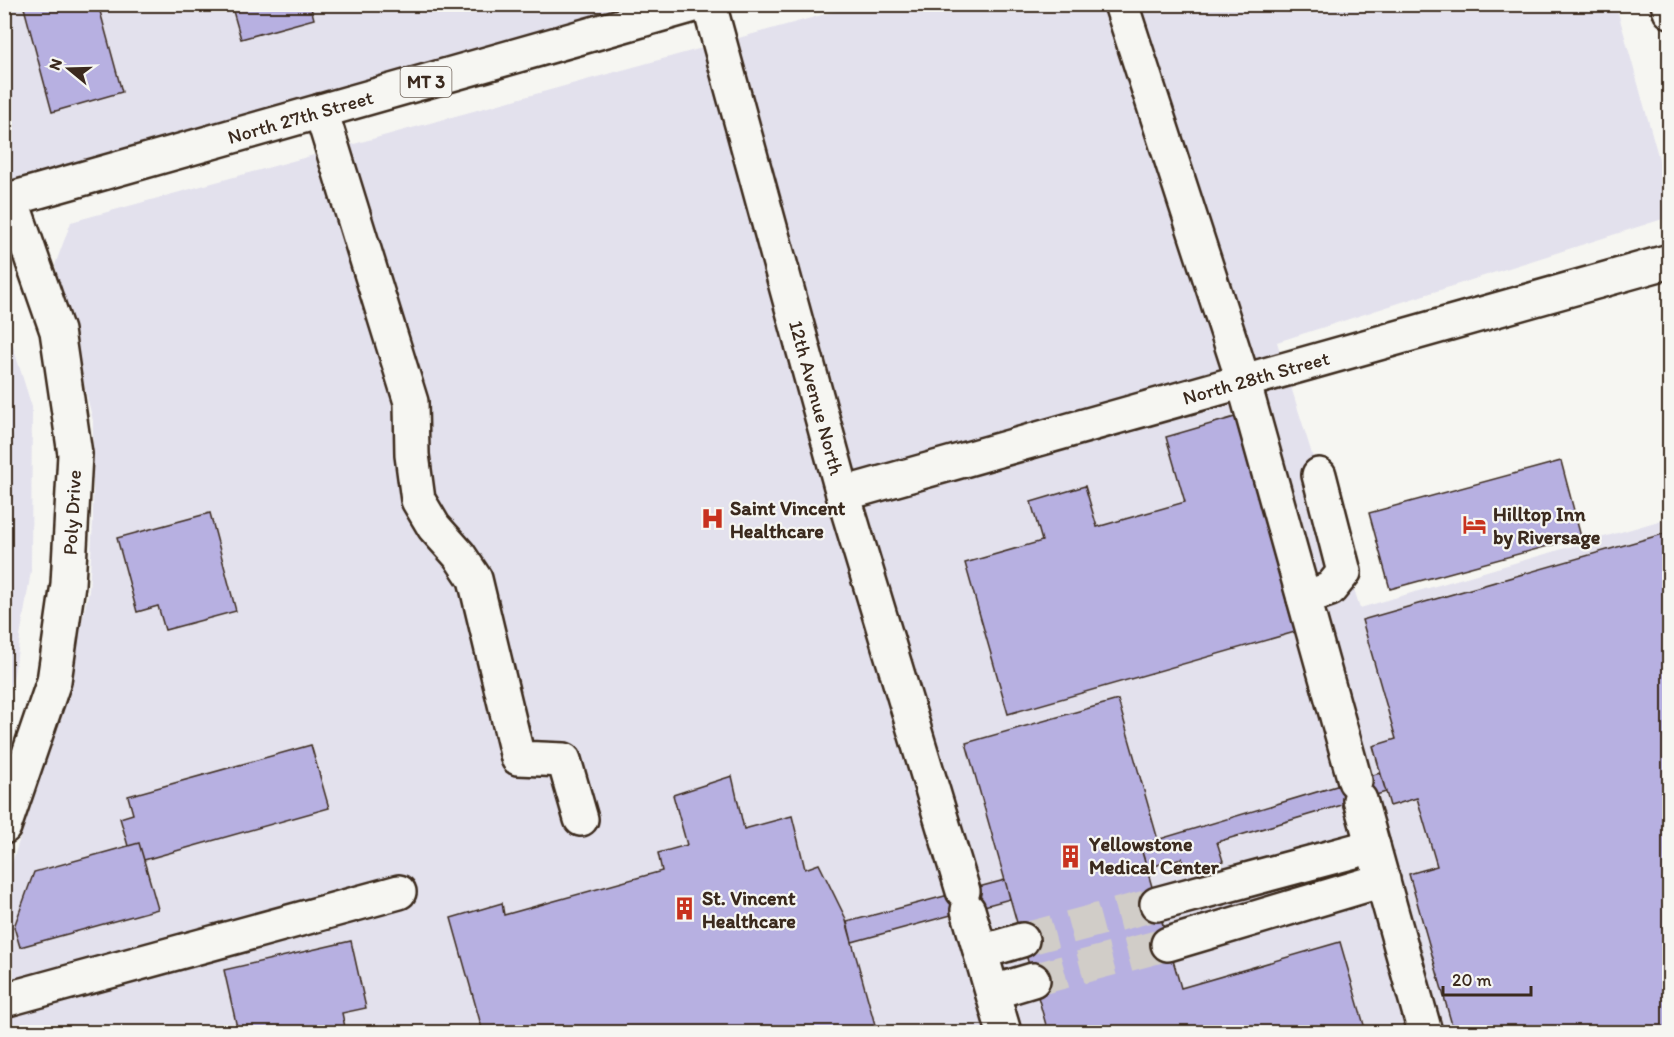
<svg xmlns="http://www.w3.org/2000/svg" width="1674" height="1037" font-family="Itim,sans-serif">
  <rect width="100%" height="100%" fill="#f6f6f2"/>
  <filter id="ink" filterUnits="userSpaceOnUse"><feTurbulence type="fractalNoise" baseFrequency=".0167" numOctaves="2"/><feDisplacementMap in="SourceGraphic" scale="12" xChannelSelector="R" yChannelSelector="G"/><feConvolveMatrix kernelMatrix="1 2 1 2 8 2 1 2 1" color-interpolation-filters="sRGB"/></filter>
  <g filter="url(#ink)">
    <path fill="#e3e1ed" d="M5,5H697L5,201Z
      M858,5H1616L1669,195V217L1277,342L1360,608L1669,518V1032H5V884L57,724L89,591L93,521V421L55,265L71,222Z
      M4,318L32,407L31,571L14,674L5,702Z"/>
    <path fill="#b7b0e1" stroke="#3b2a1e" stroke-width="1.5" d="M23,4H98L122,92L52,112Z
      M231,4H310L314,19L241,39Z
      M1235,417L1295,632L1008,714L965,563L1042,541L1031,502L1085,486L1097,527L1185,502L1166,437Z
      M1561,461L1581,537L1390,589L1369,513Z
      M210,513L236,611L165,630L158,606L137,612L117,538Z
      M1670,532V1032H1454L1409,874L1437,866L1417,798L1390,806L1386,792L1373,746L1396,739L1362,620Z
      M1118,700L1158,840L1140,845L1181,988L1340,942L1366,1032H1048L966,743Z
      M311,745L329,808L144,860L139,843L128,846L120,818L133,814L128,796Z
      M1380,773L1386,792L1217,842L1223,861L1186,872L1182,858L1147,868L1140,845Z
      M732,776L744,829L792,816L805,869L819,864L845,917L877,1032H483L451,918L502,903L504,915L662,871L658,853L687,845L673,795Z
      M139,843L158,909L20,947L14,927L34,872Z
      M1005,880L1010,899L852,942L847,922Z
      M351,941L366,1008L342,1013L346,1032H238L224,970Z"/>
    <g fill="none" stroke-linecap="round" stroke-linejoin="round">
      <path stroke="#d1cdc8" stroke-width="33" stroke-dasharray="33 16" stroke-linecap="butt" d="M1022,940L1157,904
        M1033,980L1168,944"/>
      <defs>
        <g id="minor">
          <path id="s1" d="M709,4L843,494L963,891"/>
          <path d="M1121,4L1243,380L1355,781"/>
          <path d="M1668,4L1670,11"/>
          <path d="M321,111L411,402L412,455L418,500L434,527L459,555L475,579L518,758L564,760L581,819"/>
          <path id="s2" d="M843,494L1670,261"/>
          <path d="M1304,598L1330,589L1344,572L1319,475"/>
          <path d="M1360,800L1425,1032"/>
          <path id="s3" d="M4,827L54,681L68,584L75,454L57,331L11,199"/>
          <path d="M1157,904L1373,846"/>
          <path d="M968,910L1004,1032"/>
          <path d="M1168,944L1383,880"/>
          <path d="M981,952L1022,940"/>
          <path d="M993,992L1033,980"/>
          <path d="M4,1000L399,892"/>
        </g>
        <g id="major">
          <path id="s4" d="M4,201L698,4"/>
        </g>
      </defs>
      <use href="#minor" stroke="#3b2a1e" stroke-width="38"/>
      <use href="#major" stroke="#3b2a1e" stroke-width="38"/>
      <use href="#minor" stroke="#f6f6f2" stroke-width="33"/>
      <use href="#major" stroke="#f6f6f2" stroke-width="33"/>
    </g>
  </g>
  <defs>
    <symbol id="hospital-bare" viewBox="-9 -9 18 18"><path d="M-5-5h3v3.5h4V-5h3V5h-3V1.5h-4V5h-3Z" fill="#c8321e" stroke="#f6f6f2" stroke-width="2.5" paint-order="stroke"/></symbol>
    <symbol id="hotel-bare" viewBox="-9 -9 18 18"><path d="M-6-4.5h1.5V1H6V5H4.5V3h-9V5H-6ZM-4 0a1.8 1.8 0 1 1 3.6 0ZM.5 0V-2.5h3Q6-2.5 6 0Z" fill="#c8321e" stroke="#f6f6f2" stroke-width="2.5" paint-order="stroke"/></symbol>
    <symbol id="building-bare" viewBox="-9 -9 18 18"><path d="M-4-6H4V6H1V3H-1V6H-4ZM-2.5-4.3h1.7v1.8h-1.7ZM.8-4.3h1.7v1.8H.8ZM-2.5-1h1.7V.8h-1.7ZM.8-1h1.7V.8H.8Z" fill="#c8321e" stroke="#f6f6f2" stroke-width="2.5" paint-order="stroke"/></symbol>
  </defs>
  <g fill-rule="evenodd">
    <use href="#hospital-bare" x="696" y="502" width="33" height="33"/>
    <use href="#hotel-bare" x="1458" y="508" width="33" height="33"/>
    <use href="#building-bare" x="1054" y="840" width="33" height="33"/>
    <use href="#building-bare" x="668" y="892" width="33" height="33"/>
  </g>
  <g text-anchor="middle" stroke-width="4.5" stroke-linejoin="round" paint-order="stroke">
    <rect fill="#f6f6f2" stroke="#73675e" stroke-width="1.5" x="400.5" y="67" width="51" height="30" rx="4.5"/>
    <g font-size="18" font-weight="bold" fill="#3b2a1e">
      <text x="426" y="88">MT 3</text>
    </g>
    <g font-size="20" fill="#3b2a1e" stroke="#f6f6f2">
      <text dy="7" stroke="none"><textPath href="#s4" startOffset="308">North 27th Street</textPath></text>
      <text dy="7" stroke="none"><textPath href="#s2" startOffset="429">North 28th Street</textPath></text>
      <text dy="7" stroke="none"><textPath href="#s1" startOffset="408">12th Avenue North</textPath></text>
      <text dy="7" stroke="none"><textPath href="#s3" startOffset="324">Poly Drive</textPath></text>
    </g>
    <g font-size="20" font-weight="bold" fill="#3b2a1e" stroke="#f6f6f2" text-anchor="start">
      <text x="730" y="515">Saint Vincent<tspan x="730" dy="23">Healthcare</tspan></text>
      <text x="1493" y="521">Hilltop Inn<tspan x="1493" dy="23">by Riversage</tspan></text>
      <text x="1089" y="851">Yellowstone<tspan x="1089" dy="23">Medical Center</tspan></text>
      <text x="702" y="905">St. Vincent<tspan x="702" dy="23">Healthcare</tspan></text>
    </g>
  </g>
  <rect width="1674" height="1037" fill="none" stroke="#f6f6f2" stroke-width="24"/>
  <rect x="12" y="12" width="1650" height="1013" fill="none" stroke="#3b2a1e" stroke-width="2" filter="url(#ink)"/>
  <g transform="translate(69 69) rotate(289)" stroke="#f6f6f2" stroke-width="4.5" paint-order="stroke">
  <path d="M0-4.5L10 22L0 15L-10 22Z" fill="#3b2a1e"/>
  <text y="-9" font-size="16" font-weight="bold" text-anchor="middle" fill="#3b2a1e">N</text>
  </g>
  <path d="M1443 986v9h88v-9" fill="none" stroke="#3b2a1e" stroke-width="3"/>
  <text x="1452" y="986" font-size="18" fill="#3b2a1e" stroke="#f6f6f2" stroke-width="4.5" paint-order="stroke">20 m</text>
</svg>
